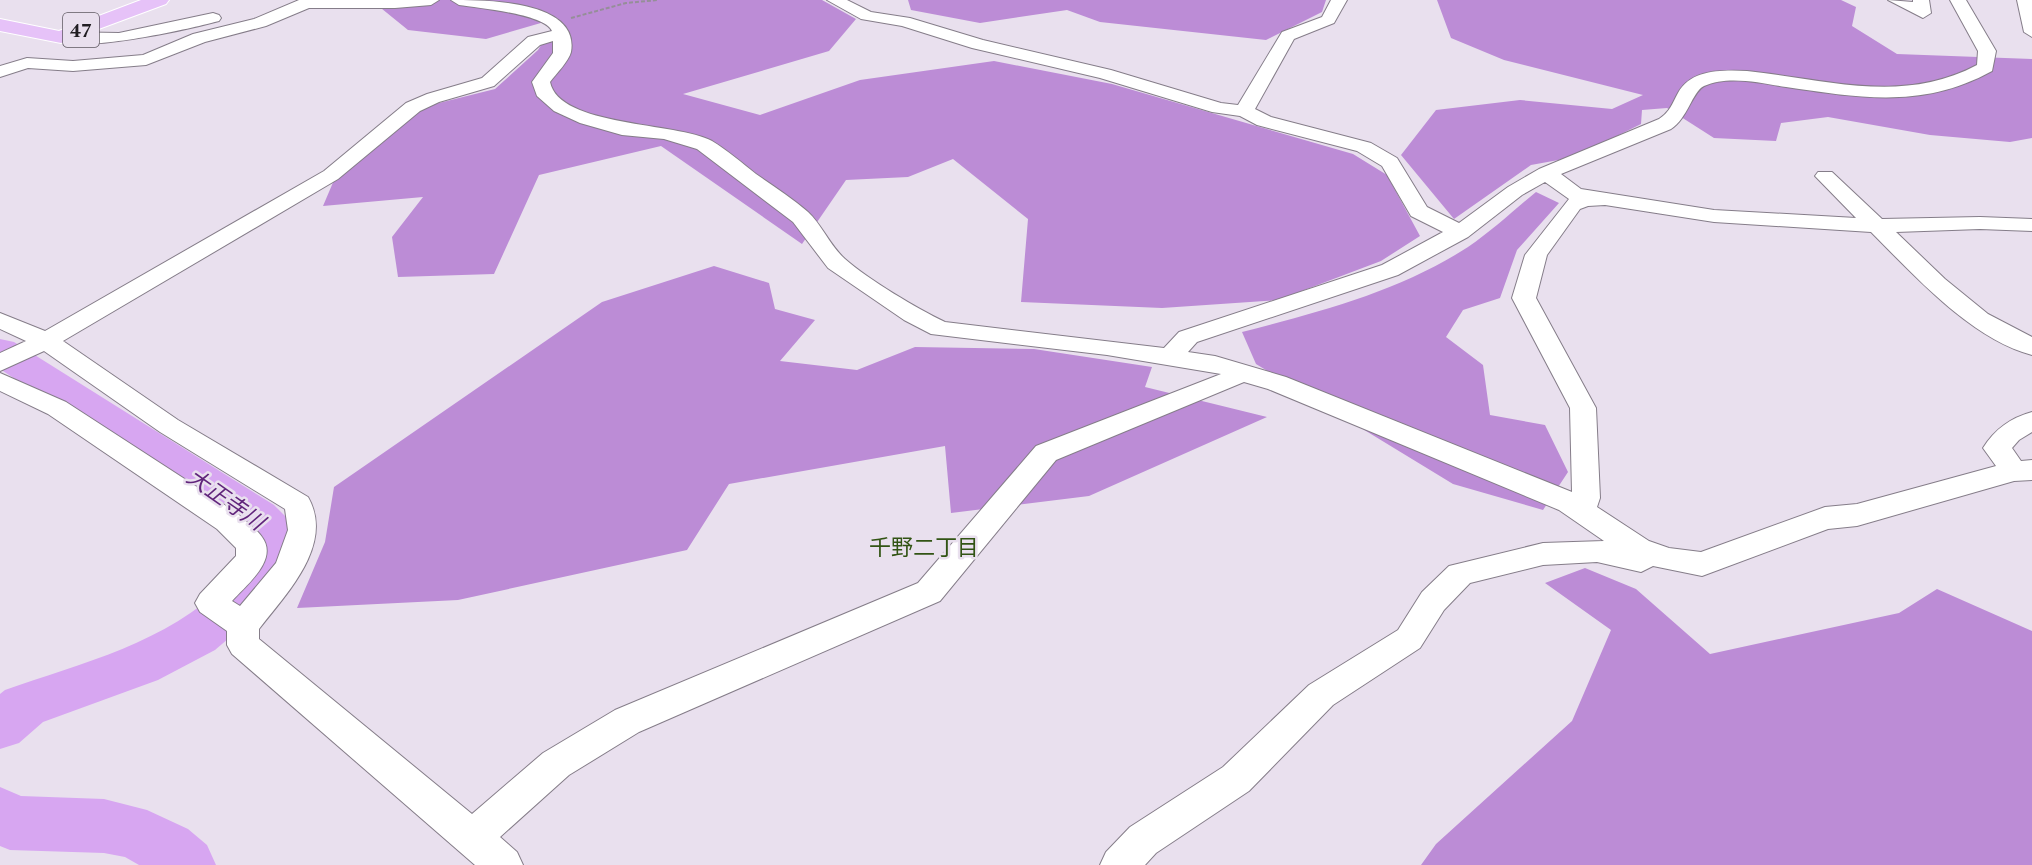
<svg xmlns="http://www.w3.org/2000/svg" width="2032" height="865" viewBox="0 0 2032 865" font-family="Spectral,'Noto Sans JP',serif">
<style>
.forest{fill:#bc8cd6}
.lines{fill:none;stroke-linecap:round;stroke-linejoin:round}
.river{fill:#d7a6f1;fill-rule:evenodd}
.street-casing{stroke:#857d89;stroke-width:2}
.primary-casing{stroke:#fff;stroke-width:2}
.path{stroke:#958e98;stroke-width:2;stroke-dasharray:4 2;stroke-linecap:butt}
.street{fill:#fff;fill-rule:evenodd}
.primary{fill:#e6c2f8;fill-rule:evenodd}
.labels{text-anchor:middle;stroke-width:5;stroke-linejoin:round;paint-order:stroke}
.shield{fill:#e9e0ee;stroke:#5d5860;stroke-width:1.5}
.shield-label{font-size:20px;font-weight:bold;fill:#211e23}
.water-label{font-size:22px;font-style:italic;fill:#60247b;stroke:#e9e0ee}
.neighbourhood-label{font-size:22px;fill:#325414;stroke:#e9e0ee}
</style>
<rect width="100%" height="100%" fill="#e9e0ee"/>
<path class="forest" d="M371,0h451l34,19 -27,32 -146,43 77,21 100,-35 134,-19 118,23 241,70 34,21 33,61 -39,25 -103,39 -116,8 -141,-6 7,-83 -75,-60 -45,18 -62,3 -44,64 -141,-98 -122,29 -45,99 -96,3 -6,-40 31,-40 -100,9 23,-54 73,-44 76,-19 43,-39 20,-32 -72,21 -78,-9z
M908,0h418l-4,12 -56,28 -166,-18 -33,-12 -87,13 -69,-13z
M1437,0h404l15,7 -4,19 45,28 135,5v79l-22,4 -80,-7 -102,-18 -47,6 -5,18 -62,-3 -47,-30 -25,2 -1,14 -66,33 -44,8 -77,54 -53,-64 35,-45 84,-10 92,9 31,-14 -139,-35 -53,-22z
M1536,192l23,11 -42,47 -17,48 -37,12 -17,27 37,28 7,50 55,10 23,47 -25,38 -90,-26 -197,-120 -14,-32c78,-20 158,-41 226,-85 24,-16 46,-37 68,-55z
M714,266l55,17 6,26 40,11 -35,41 77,9 58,-23 119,2 118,18 -7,20 122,30 -178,79 -138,17 -6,-67 -216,38 -42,66 -229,50 -161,8 28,-66 9,-55 268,-185z
M1585,568l51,21 74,65 189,-41 38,-24 95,42v234h-611l15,-21 136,-123 39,-91 -66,-47z"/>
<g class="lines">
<path class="river" d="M0,339l14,3 260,163 21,21 7,12 -40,72 -47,40 -57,30 -115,42 -24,21 -19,6v-55l5,-4c77,-27 162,-47 222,-107 11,-11 18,-29 26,-42l-11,-12 -242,-160z
M0,787l21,9 83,3 43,11 41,19 19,16 9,20h-77l-14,-8 -21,-4 -94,-3 -10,-4z"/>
<g class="street-casing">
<path id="street" d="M299,0h140l-8,5 -36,3h-86l-43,18 -61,16 -59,23 -73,6 -45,-3 -28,9v-11l27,-8 46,3 70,-6 50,-21 61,-15z
M451,0c34,0 129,0 120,52 -2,9 -15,22 -21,30 9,45 127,40 162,59 15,9 30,22 44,33 17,12 36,24 52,38 14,13 22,34 37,47 24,21 71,49 100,63l219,26 15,-16 203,-67 61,-33 -32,-16 -29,-50 -25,-15 -100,-26 -17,-9 -28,-4 -112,-34 -128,-30 -70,-22 -41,-7 -34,-19h20l24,12 39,6 73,22 128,30 110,33 17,2 44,-73 40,-15 9,-17h16l-13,23 -40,16 -39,70 16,8 100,26 26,15 30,49 32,16 49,-36 31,-18 120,-50c11,-7 13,-15 19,-26 13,-24 45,-23 69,-22 79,8 155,34 230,-6l1,-14 -28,-51h16l30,51 -4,20c-69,38 -131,27 -206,16 -25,-4 -58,-12 -82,-1 -12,6 -16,32 -33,43l-110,45 20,15 133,21 142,8 -41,-42 3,-4h14l50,47 98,-2 52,2v12l-52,-2 -84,3 49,47 43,35 44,23v18c-61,-16 -118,-80 -161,-123l-157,-10 -109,-17 -17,1 -8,3 -33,46 -11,43 60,110 4,90 -3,9 52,34 20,7 32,4 124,-45 32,-3 139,-38 -13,-18c12,-19 27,-30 49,-36v20l-13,8 -7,8 9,13 11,-1v20l-18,1 -157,45 -29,3 -126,47 -49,-10 -12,6 -44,-10 -54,3 -73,18 -26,27 -24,38 -87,57 -84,86 -93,62 -11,12h-45l6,-13 24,-25 93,-60 86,-82 89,-55 24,-38 27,-26 94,-23 61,-2 -45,-31 -291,-121 -24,-7 -188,78 -116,141 -301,131 -70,43 -69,62 17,15 6,13h-48l-243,-211 -5,-9v-14l-27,-19 -5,-9 5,-9 36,-38v-8l-19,-19 -169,-115 -48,-23v-18l66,29 171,111c8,8 19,15 25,24 17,23 -16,48 -30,64l8,5 36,-43 12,-33 -3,-21 -125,-77 -116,-81 -44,20v-18l26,-12 -26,-12v-16l45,18 279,-160 82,-68 21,-9 55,-16 46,-41 24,-6c-7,-17 -74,-23 -93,-26zM553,41v12l-21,29 5,14 17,15 26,12 42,12 42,4 33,10 96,73 35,46 76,52 27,14 176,21 114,19 -185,72 -118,137 -303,127 -72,43 -71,61 -213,-175v-10c28,-36 76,-85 49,-132l-130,-77 -115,-79 275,-162 82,-68 19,-9 55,-16 46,-41zM1545,182l24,17 -44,56 -13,43 58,110 2,84 -286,-115 -71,-21 -27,-4 9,-10 201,-67 70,-38 54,-42z
M1888,0l25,2v-2h16l2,13 -8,5z
M2017,0h15v37l-8,-5z
M213,13l6,2 2,3 -2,3c-26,7 -150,36 -166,16l8,-5 58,1z"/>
</g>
<g class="primary-casing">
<path id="primary" d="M141,0h28l-3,4 -105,39 -61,-12v-12l59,12z"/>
</g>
<path class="path" d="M571,18l55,-15 32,-3"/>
<use href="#street" class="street"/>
<use href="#primary" class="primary"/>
</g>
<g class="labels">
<rect class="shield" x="63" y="13" width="36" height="34" rx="4.5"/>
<g class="shield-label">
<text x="81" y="37">47</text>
</g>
<g class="water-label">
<text transform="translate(226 499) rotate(35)" y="8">大正寺川</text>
</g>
<g class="neighbourhood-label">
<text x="924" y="555">千野二丁目</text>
</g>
</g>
</svg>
